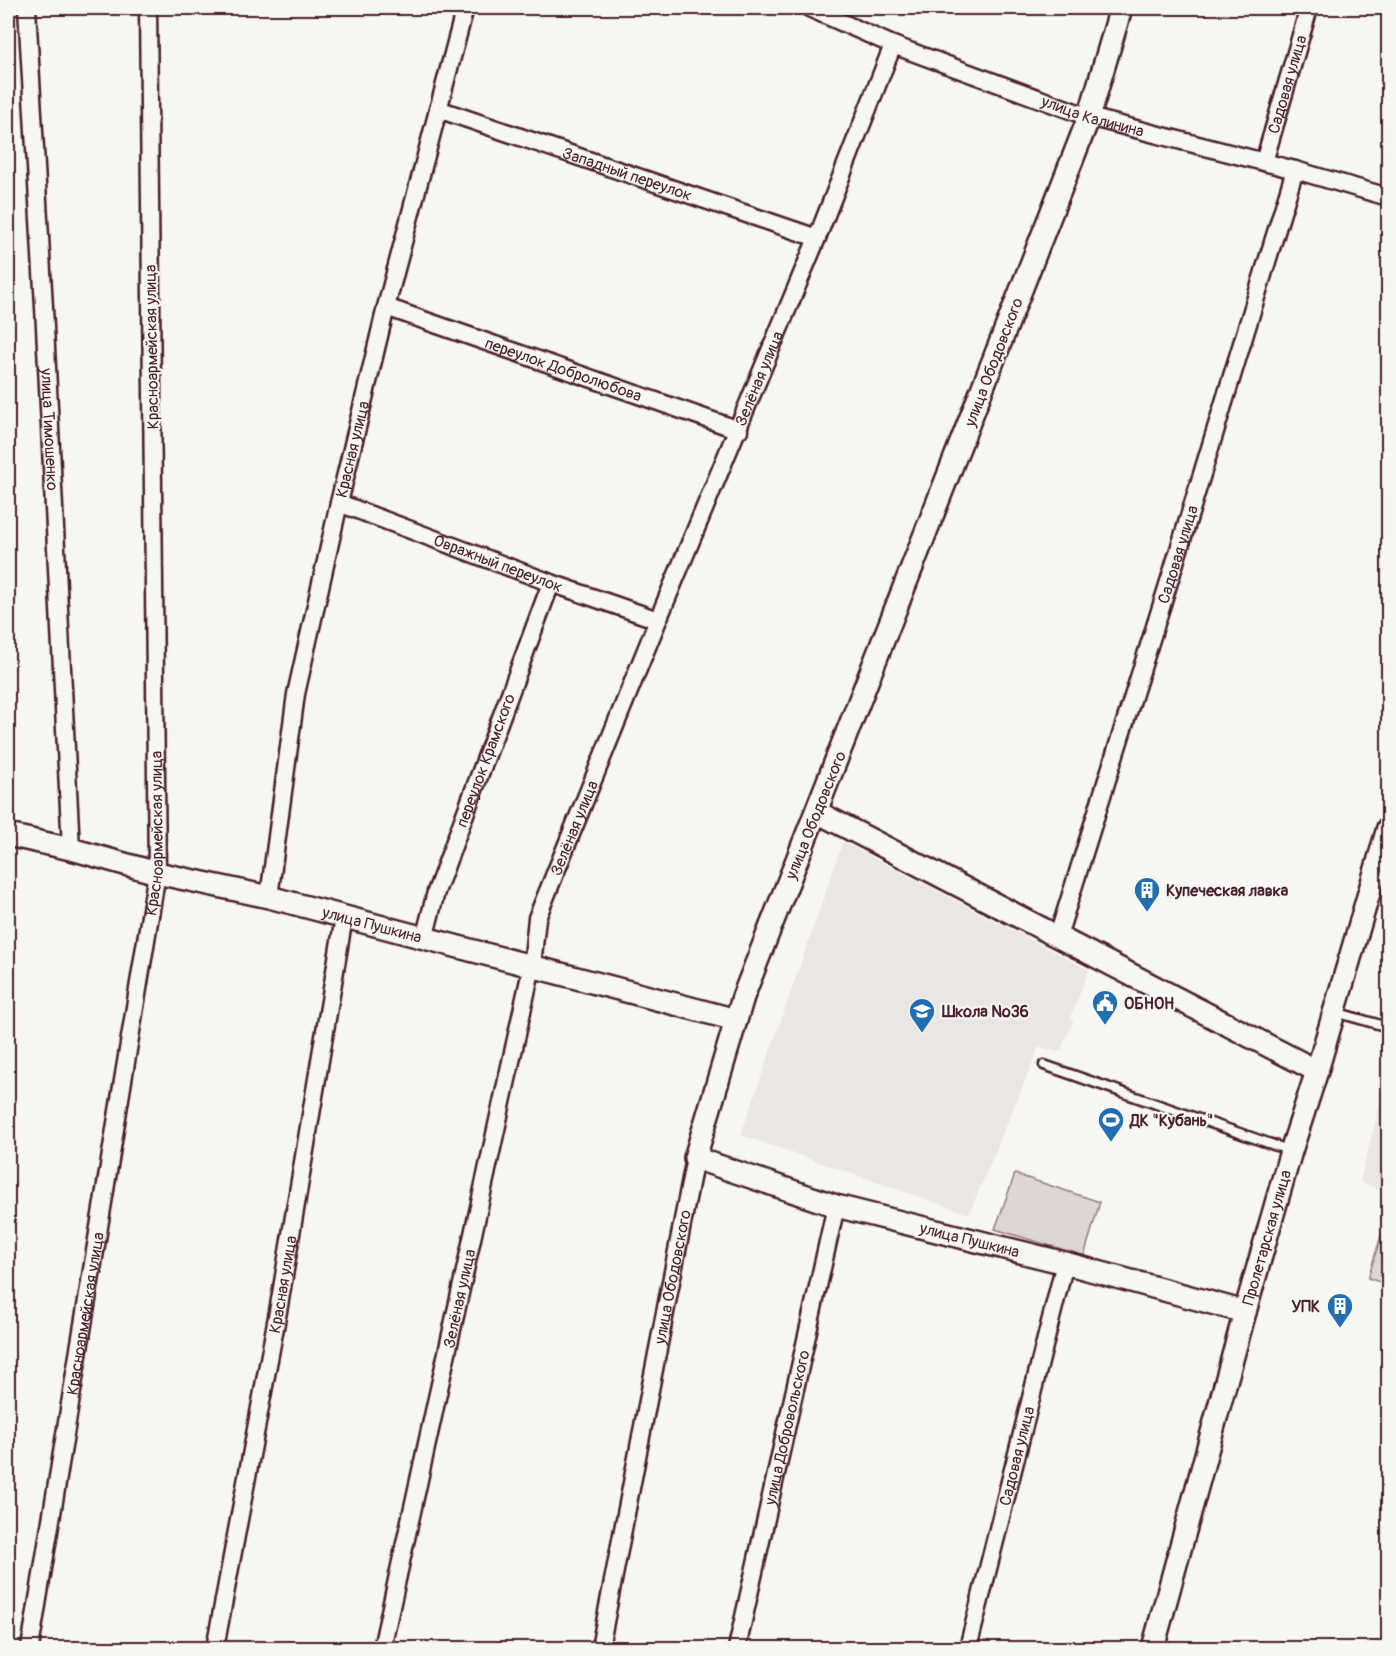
<svg xmlns="http://www.w3.org/2000/svg" width="1396" height="1656" viewBox="0 0 1396 1656" font-family="Pangolin,sans-serif">
<style>
.built{fill:#e9e6e3}
.green{fill:#ddd6d5;stroke:#947a80;stroke-width:1.5}
.lines{fill:none;stroke-linecap:round;stroke-linejoin:round}
.service-casing{stroke:#4a1f2b;stroke-width:13}
.minor-casing{stroke:#4a1f2b;stroke-width:21}
.tertiary-casing{stroke:#4a1f2b;stroke-width:26}
.service{stroke:#f6f6f2;stroke-width:8}
.minor{stroke:#f6f6f2;stroke-width:16}
.tertiary{stroke:#f6f6f2;stroke-width:21}
.labels{text-anchor:middle;stroke-width:4.5;stroke-linejoin:round;paint-order:stroke}
.street-label{font-size:16px;fill:#4a1f2b;stroke:#f6f6f2}
.poi-label{font-size:16px;font-weight:bold;fill:#4a1f2b;stroke:#f6f6f2;text-anchor:start}
</style>
<rect width="100%" height="100%" fill="#f6f6f2"/>
<filter id="ink" filterUnits="userSpaceOnUse"><feTurbulence type="fractalNoise" baseFrequency=".0167" numOctaves="2"/><feDisplacementMap in="SourceGraphic" scale="12" xChannelSelector="R" yChannelSelector="G"/><feConvolveMatrix kernelMatrix="1 2 1 2 8 2 1 2 1" color-interpolation-filters="sRGB"/></filter>
<g filter="url(#ink)">
<path class="built" d="M843,842l246,128 -19,48 3,3 -13,31 -21,-5 -70,167 -228,-79z
M1388,1072v121l-28,-11z"/>
<path class="green" d="M1015,1174l85,28 -16,54 -89,-27z
M1388,1213v72l-20,-7z"/>
<g class="lines">
<g class="service-casing">
<path id="service" d="M1335,1012l53,15
M1044,1065l247,86"/>
</g>
<g class="minor-casing">
<g id="minor">
<path id="s1" d="M27,8l17,299 27,542"/>
<path id="s2" d="M809,8l84,37 196,72 206,53 93,27"/>
<path id="s3" d="M438,109l379,129"/>
<path id="s4" d="M1264,162l45,-154"/>
<path id="s5" d="M386,307l353,123"/>
<path id="s6" d="M339,503l212,80 107,37"/>
<path id="s7" d="M269,897l27,-203 43,-191 47,-196 79,-299"/>
<path id="s8" d="M1058,936l115,-367 122,-399"/>
<path id="s9" d="M424,939l12,-47 115,-309"/>
<path id="s10" d="M30,1648l127,-775 -9,-865"/>
<path id="s11" d="M215,1648l64,-342 65,-389"/>
<path id="s12" d="M382,1648l150,-682 5,-48 121,-298 159,-382 76,-193"/>
<path id="s13" d="M600,1648l95,-490"/>
<path id="s14" d="M737,1648l99,-442"/>
<path id="s15" d="M968,1648l97,-385"/>
</g>
</g>
<g class="tertiary-casing">
<g id="tertiary">
<path id="s16" d="M1121,8l-32,109 -346,880 -48,161 141,48 229,57 180,49"/>
<path d="M817,812l500,259"/>
<path id="s17" d="M8,835l63,14 86,24 112,24 467,123"/>
<path id="s18" d="M1153,1648l92,-336 46,-161 26,-80 71,-243"/>
</g>
</g>
<use href="#service" class="service"/>
<use href="#minor" class="minor"/>
<use href="#tertiary" class="tertiary"/>
</g>
</g>
<defs>
<g id="building-pin" transform="scale(1.35)"><path d="M0 17L-7.5 6A9.5 9.5 0 1 1 7.5 6Z" fill="#1f6fb2" stroke="#f6f6f2"/><path d="M-4-6H4V6H1V3H-1V6H-4ZM-2.5-4.3h1.7v1.8h-1.7ZM.8-4.3h1.7v1.8H.8ZM-2.5-1h1.7V.8h-1.7ZM.8-1h1.7V.8H.8Z" fill="#fff"/></g>
<g id="civic-pin" transform="scale(1.35)"><path d="M0 17L-7.5 6A9.5 9.5 0 1 1 7.5 6Z" fill="#1f6fb2" stroke="#f6f6f2"/><path d="M-.6-6.5H3V-4.5H.6V-3L4-1V1h2V6H-6V1h2V-1L-.6-3ZM-1.2 2.5V6h2.4V2.5Z" fill="#fff"/></g>
<g id="school-pin" transform="scale(1.35)"><path d="M0 17L-7.5 6A9.5 9.5 0 1 1 7.5 6Z" fill="#1f6fb2" stroke="#f6f6f2"/><path d="M0-5L7-2L0 1L-7-2ZM-4 1L0 2.5L4 1V4Q0 6-4 4Z" fill="#fff"/></g>
<g id="stadium-pin" transform="scale(1.35)"><path d="M0 17L-7.5 6A9.5 9.5 0 1 1 7.5 6Z" fill="#1f6fb2" stroke="#f6f6f2"/><path d="M0-5a6.5 5 0 1 0 0 10a6.5 5 0 1 0 0-10ZM-3.5-1.8h7v3.6h-7Z" fill="#fff"/></g>
</defs>
<g fill-rule="evenodd">
<use href="#building-pin" x="1147" y="890"/>
<use href="#civic-pin" x="1105" y="1003"/>
<use href="#school-pin" x="922" y="1011"/>
<use href="#stadium-pin" x="1111" y="1120"/>
<use href="#building-pin" x="1340" y="1306"/>
</g>
<g class="labels">
<g class="street-label">
<text dy="6" stroke="none"><textPath href="#s4" startOffset="81">Садовая улица</textPath></text>
<text dy="6" stroke="none"><textPath href="#s2" startOffset="304">улица Калинина</textPath></text>
<text dy="6" stroke="none"><textPath href="#s3" startOffset="200">Западный переулок</textPath></text>
<text transform="translate(151 347) rotate(-91)" y="6">Красноармейская улица</text>
<text transform="translate(993 362) rotate(-69)" y="6">улица Ободовского</text>
<text dy="6" stroke="none"><textPath href="#s5" startOffset="188">переулок Добролюбова</textPath></text>
<text dy="6" stroke="none"><textPath href="#s12" startOffset="1330">Зелёная улица</textPath></text>
<text dy="6" stroke="none"><textPath href="#s1" startOffset="422">улица Тимошенко</textPath></text>
<text dy="6" stroke="none"><textPath href="#s7" startOffset="456">Красная улица</textPath></text>
<text dy="6" stroke="none"><textPath href="#s8" startOffset="400">Садовая улица</textPath></text>
<text dy="6" stroke="none"><textPath href="#s6" startOffset="170">Овражный переулок</textPath></text>
<text dy="6" stroke="none"><textPath href="#s9" startOffset="189">переулок Крамского</textPath></text>
<text transform="translate(815 815) rotate(-68)" y="6">улица Ободовского</text>
<text dy="6" stroke="none"><textPath href="#s12" startOffset="844">Зелёная улица</textPath></text>
<text dy="6" stroke="none"><textPath href="#s10" startOffset="825">Красноармейская улица</textPath></text>
<text dy="6" stroke="none"><textPath href="#s17" startOffset="375">улица Пушкина</textPath></text>
<text dy="6" stroke="none"><textPath href="#s18" startOffset="426">Пролетарская улица</textPath></text>
<text dy="6" stroke="none"><textPath href="#s16" startOffset="1514">улица Пушкина</textPath></text>
<text dy="6" stroke="none"><textPath href="#s13" startOffset="378">улица Ободовского</textPath></text>
<text dy="6" stroke="none"><textPath href="#s11" startOffset="370">Красная улица</textPath></text>
<text dy="6" stroke="none"><textPath href="#s12" startOffset="358">Зелёная улица</textPath></text>
<text dy="6" stroke="none"><textPath href="#s10" startOffset="339">Красноармейская улица</textPath></text>
<text dy="6" stroke="none"><textPath href="#s14" startOffset="226">улица Добровольского</textPath></text>
<text dy="6" stroke="none"><textPath href="#s15" startOffset="198">Садовая улица</textPath></text>
</g>
<g class="poi-label">
<text x="1166" y="896">Купеческая лавка</text>
<text x="1124" y="1009">ОБНОН</text>
<text x="942" y="1017">Школа №36</text>
<text x="1130" y="1126">ДК "Кубань"</text>
<text x="1320" y="1312" text-anchor="end">УПК</text>
</g>
</g>
<rect width="1396" height="1656" fill="none" stroke="#f6f6f2" stroke-width="30"/>
<rect x="15" y="15" width="1366" height="1626" fill="none" stroke="#4a1f2b" stroke-width="2" filter="url(#ink)"/>
</svg>
